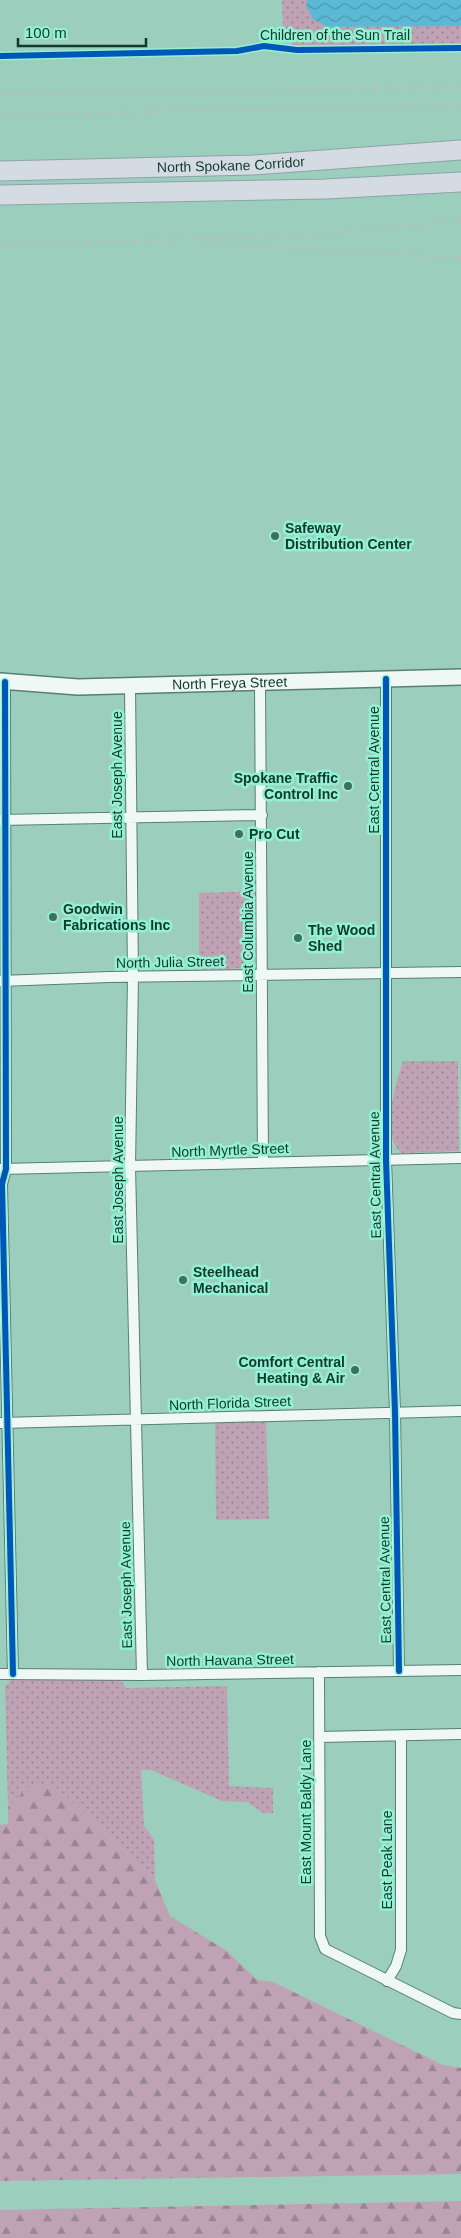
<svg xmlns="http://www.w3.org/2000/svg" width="461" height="2238" viewBox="0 0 461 2238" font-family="Arial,sans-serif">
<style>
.grass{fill:url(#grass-dots)}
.forest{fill:url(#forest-firs)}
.water{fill:url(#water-waves)}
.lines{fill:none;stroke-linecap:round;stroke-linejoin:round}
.street-casing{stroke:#587f74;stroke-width:12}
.secondary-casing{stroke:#587f74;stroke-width:18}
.highway-casing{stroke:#8ca3a7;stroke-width:21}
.street{stroke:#f0f8f5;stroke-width:10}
.secondary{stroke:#f0f8f5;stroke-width:15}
.highway{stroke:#d5dbe3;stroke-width:19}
.rail{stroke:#b0c0bb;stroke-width:2.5;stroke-dasharray:6 6;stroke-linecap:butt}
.cycleway-casing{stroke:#93f1d2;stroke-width:9}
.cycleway{stroke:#0057b8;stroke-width:6}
.poi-dot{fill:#426e60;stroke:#93f1d2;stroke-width:2}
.labels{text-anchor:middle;stroke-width:5;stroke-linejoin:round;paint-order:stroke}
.street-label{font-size:14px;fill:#113a2e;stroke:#93f1d2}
.poi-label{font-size:14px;font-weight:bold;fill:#113a2e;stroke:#93f1d2;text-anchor:start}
</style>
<defs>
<pattern id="grass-dots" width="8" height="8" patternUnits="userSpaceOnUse" patternTransform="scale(1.25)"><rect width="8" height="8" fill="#bfa3b4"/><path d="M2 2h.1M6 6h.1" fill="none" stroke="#9a8693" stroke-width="1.8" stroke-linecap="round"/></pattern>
<pattern id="forest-firs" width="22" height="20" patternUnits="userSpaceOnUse" patternTransform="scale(1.25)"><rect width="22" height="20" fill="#bfa3b4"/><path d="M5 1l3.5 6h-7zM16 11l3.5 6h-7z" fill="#9a8693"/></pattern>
<pattern id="water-waves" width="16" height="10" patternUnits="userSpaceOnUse" patternTransform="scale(1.25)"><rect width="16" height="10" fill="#5cb9d6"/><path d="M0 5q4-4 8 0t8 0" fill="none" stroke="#4b97ae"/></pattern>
</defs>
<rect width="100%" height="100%" fill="#9ccebe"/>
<path class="grass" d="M282,0h179v43l-167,3 -11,-13z
M258,891c-1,18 2,73 -19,77 -12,2 -27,1 -40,1v-76z
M403,1061h55l1,90 -57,2c-23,-16 -6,-70 1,-92z
M266,1420l3,99 -53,1 -1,-98z
M118,1676l8,12 101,-2 2,100 44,2v25h-10l-16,-11 -25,-1 -71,-31h-10l3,56 10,13 1,41 -97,-91 -30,-2 -20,20 -3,-121 7,-7z"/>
<path class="forest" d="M43,1785l15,4 97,91 15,36 57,35 30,29 16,2 170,83 18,3v106l-461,7v-356l8,-1v-17l20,-20z
M461,2201v37h-461v-28z"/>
<path class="water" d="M307,0h154v26l-134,1 -14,-8 -7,-14z"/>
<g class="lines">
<g class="street-casing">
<path id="street" d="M386,679v481l9,252 4,259
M260,681l3,482
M5,682l1,487 -4,15 11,490
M130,686l3,291 -3,190 12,508
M0,820l262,-5
M0,981l109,-4 352,-5
M1,1169l460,-11
M1,1423l460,-12
M319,1672l1,264 5,13 128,64 8,1
M0,1674l142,1 319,-5
M319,1737l142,-3
M387,1981l9,-15 5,-16v-214"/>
</g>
<g class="secondary-casing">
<g id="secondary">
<path id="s1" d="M0,681l78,6 383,-10"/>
</g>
</g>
<g class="highway-casing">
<g id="highway">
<path id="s2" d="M0,171l253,-6 208,-15"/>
<path d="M0,195l325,-6 136,-7"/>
</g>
</g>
<use href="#street" class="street"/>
<use href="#secondary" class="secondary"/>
<use href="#highway" class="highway"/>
<path class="rail" d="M0,95l461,-8
M0,115l461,-10
M204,244l257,14
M0,245l315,-10 146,-14"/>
<g class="cycleway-casing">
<path id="cycleway" d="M0,56l237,-5 27,-5 33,4 164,-2
M386,679v481l9,252 4,259
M5,682l1,487 -4,15 11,490"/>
</g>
<use href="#cycleway" class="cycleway"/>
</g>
<g class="poi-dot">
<circle cx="275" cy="536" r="5"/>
<circle cx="348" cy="786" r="5"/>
<circle cx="239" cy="834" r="5"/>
<circle cx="53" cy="917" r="5"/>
<circle cx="298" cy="938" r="5"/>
<circle cx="183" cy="1280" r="5"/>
<circle cx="355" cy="1370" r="5"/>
</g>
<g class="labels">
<g class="street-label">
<text x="335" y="40">Children of the Sun Trail</text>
<text dy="5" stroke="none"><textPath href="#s2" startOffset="231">North Spokane Corridor</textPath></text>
<text dy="5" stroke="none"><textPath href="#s1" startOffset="230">North Freya Street</textPath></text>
<text transform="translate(374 770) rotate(-90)" y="5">East Central Avenue</text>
<text transform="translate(117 775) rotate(-90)" y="5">East Joseph Avenue</text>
<text transform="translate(248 922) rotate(-90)" y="5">East Columbia Avenue</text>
<text transform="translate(170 962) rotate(-1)" y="5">North Julia Street</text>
<text transform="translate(230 1150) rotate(-2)" y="5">North Myrtle Street</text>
<text transform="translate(375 1175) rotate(-91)" y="5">East Central Avenue</text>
<text transform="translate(118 1180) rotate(-90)" y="5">East Joseph Avenue</text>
<text transform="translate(230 1403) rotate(-2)" y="5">North Florida Street</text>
<text transform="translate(385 1580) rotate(-91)" y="5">East Central Avenue</text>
<text transform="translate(126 1585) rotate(-91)" y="5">East Joseph Avenue</text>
<text transform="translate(230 1660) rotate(-1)" y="5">North Havana Street</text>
<text transform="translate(306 1812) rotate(-90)" y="5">East Mount Baldy Lane</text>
<text transform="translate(387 1860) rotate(-90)" y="5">East Peak Lane</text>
</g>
<g class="poi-label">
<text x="285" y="533">Safeway<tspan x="285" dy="16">Distribution Center</tspan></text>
<text x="338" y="783" text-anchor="end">Spokane Traffic<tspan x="338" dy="16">Control Inc</tspan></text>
<text x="249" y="839">Pro Cut</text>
<text x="63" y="914">Goodwin<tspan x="63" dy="16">Fabrications Inc</tspan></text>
<text x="308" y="935">The Wood<tspan x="308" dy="16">Shed</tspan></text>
<text x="193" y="1277">Steelhead<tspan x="193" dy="16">Mechanical</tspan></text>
<text x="345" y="1367" text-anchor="end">Comfort Central<tspan x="345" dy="16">Heating &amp; Air</tspan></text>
</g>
</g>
<path d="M18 38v8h128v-8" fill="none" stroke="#113a2e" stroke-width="2.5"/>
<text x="25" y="38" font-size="15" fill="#113a2e" stroke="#93f1d2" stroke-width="4" paint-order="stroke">100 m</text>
</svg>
